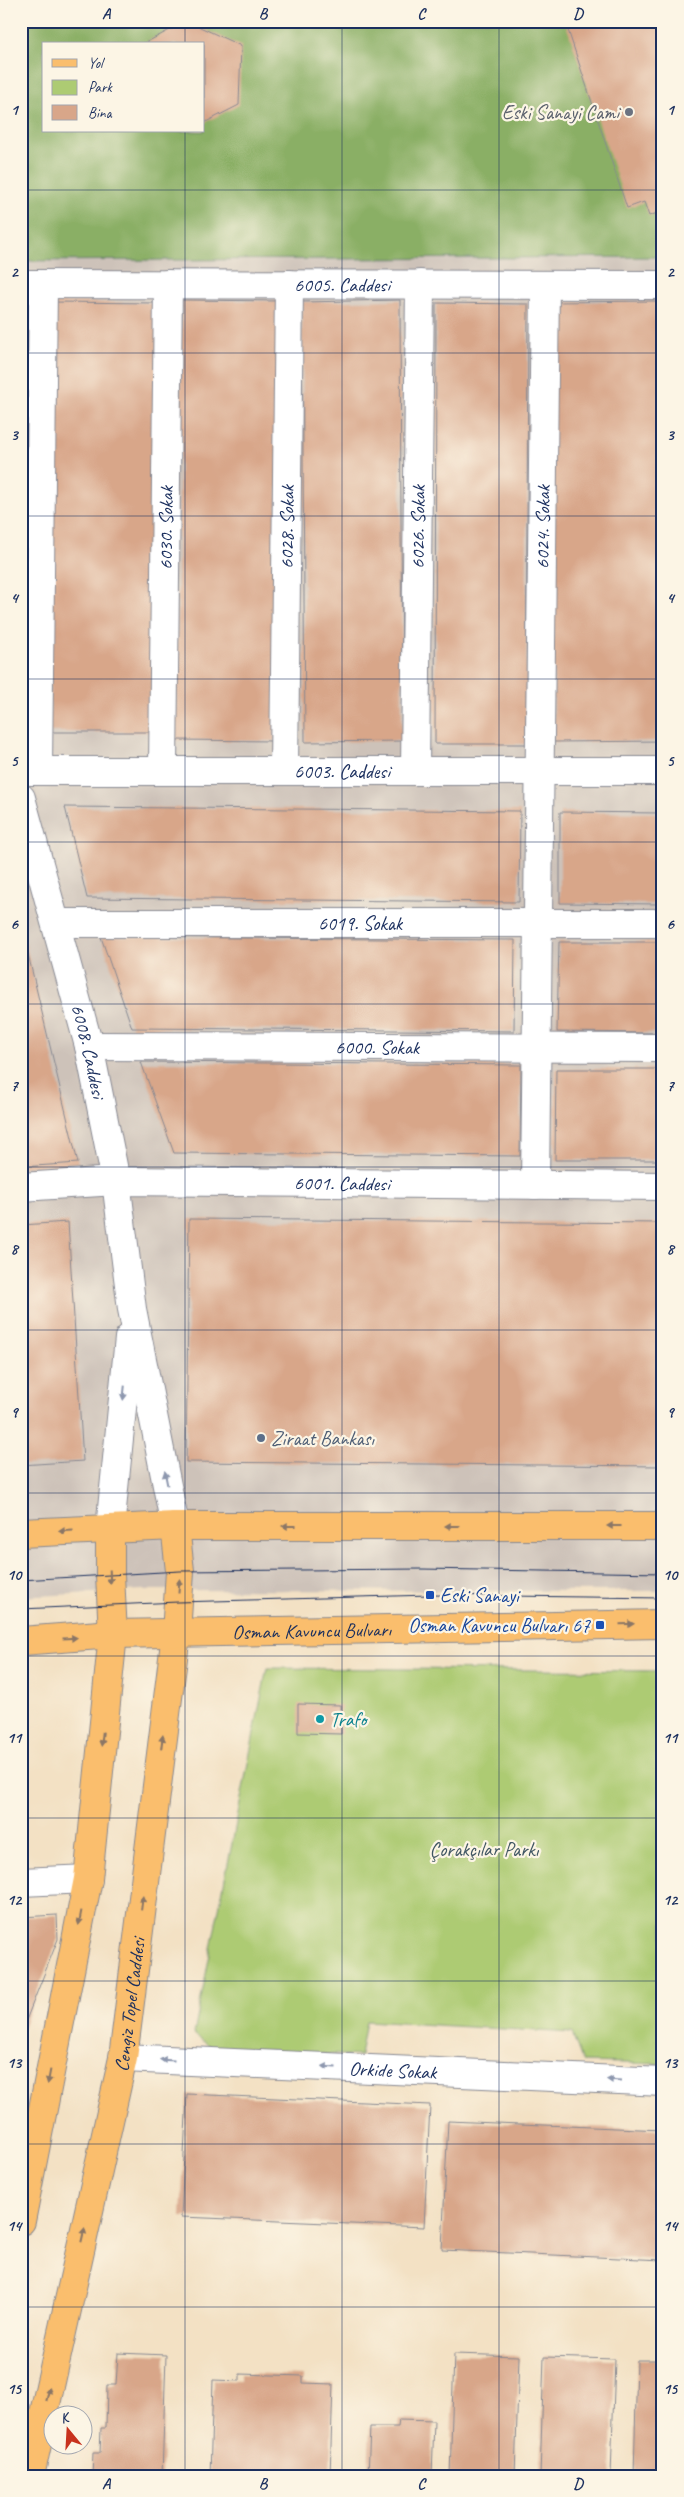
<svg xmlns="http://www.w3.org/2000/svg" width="684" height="2497" viewBox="0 0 684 2497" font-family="Caveat,sans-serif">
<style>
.industrial{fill:#cdc2b9;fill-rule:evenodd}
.green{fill:#adcb73;stroke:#647d68}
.forest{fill:#8aaf65;stroke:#526f62;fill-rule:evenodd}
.building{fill:#d8a689}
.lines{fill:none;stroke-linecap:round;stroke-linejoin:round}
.street-casing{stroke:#878891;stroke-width:30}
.primary-casing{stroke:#878891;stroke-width:30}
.highway-casing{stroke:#878891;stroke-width:30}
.street{stroke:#fff;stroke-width:28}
.primary{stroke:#fabe6d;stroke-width:28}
.highway{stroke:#fabe6d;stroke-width:28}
.tram{stroke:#1b2f5e;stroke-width:1}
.oneway{fill:#8d97ae}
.oneway2{fill:#8a7666}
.grid{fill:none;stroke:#1b2f5e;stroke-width:1;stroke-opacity:0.55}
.worship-dot{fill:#6b7280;stroke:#fcf5e5;stroke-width:2}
.service-dot{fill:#5c6f8a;stroke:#fcf5e5;stroke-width:2}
.transit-dot{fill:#1a4fb4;stroke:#fcf5e5;stroke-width:2}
.culture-dot{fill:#0f9aa8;stroke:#fcf5e5;stroke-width:2}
.labels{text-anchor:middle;stroke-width:4.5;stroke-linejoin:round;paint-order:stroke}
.worship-label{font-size:20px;fill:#5b616d;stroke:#fcf5e5;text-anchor:end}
.street-label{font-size:20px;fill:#1b2f5e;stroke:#fcf5e5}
.service-label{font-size:20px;fill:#4e5e75;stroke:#fcf5e5;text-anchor:start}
.transit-label{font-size:20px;fill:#164399;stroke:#fcf5e5;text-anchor:start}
.culture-label{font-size:20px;fill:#0d838f;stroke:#fcf5e5;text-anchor:start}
.park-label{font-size:20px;fill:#405663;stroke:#fcf5e5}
.neatline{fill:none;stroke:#1b2f5e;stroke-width:2}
.grid-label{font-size:16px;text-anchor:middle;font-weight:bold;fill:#1b2f5e}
</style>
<rect width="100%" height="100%" fill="#fcf5e5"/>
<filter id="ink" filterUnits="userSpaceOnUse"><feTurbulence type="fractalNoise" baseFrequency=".02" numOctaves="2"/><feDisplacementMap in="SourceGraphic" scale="10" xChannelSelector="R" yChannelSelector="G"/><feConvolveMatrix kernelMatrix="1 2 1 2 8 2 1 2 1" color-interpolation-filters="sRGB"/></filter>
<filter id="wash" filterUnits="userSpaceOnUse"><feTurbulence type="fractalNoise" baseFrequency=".0096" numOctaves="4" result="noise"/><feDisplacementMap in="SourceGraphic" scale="20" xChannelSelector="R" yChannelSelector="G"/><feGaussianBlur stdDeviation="1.12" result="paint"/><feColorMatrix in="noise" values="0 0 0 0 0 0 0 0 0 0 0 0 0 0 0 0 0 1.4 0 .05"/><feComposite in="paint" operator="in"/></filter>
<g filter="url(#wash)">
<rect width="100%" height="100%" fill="#f3e1c4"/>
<path class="industrial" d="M21,21h642v1570l-520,-1 -122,7zM44,44h160v87h-160z"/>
<path class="green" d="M267,1668l396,3v393l-80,-2 -11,-29 -206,-12 -6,35 -148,-8 -18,-14z"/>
<path class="forest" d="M21,21h642v236l-642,4zM44,44h160v87h-160z"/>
<g id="blocks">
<path class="building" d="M187,21l54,25 -2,59 -35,18v-79h-61z
M565,21h98v190l-14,5 -5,-14 -17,6z
M21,297h10l2,259h-12z
M182,300l98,1 -6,440 -98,-1z
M400,300l2,441 -97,1 -3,-440z
M660,301l3,440 -109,1 -3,-440z
M53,302l104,1 -3,429h-104z
M436,303l92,1 -2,440h-91z
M65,807l455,4 -1,91 -432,-4z
M560,812l103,1v91l-103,-1z
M21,929h1l56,234 -57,4z
M101,937l414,3 -1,91 -382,-3z
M559,942h104v91l-106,-1z
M141,1062l380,3 -1,91 -346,-3z
M556,1069h107v91h-108z
M189,1219l474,4v243l-477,-4z
M68,1222l15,239 -62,4v-240z
M298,1704l43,1v29l-43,-1z
M21,1748l4,68h-4z
M57,1915l1,24 -37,94v-116z
M187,2094l243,11 -6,122 -243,-10z
M448,2121l215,9v130l-221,-10z
M118,2353l48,2 -4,121h-70l1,-23h7l1,-25h5l1,-43h9z
M454,2354l65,2 -4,120h-65z
M544,2357l71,2 -4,117h-71z
M637,2360h26v116h-29z
M240,2374l63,2v7l30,1 -3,92h-120l3,-96 27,1z
M399,2420l35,1 -2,55h-64l2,-49h28z"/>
</g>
</g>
<g filter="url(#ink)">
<use href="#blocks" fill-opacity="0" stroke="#878891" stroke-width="1"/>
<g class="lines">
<g class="street-casing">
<g id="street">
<path id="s1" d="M21,284l642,1"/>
<path id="s2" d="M163,770l5,-486"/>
<path id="s3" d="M21,771h642"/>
<path d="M38,771l5,-487"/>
<path id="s4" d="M284,771l5,-487"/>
<path id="s5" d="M415,771l5,-487"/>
<path id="s6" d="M21,798l68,248 27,135 16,128 43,217"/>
<path id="s7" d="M56,923h607"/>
<path id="s8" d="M89,1046l574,2"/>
<path id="s9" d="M535,1185l10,-900"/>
<path id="s10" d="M21,1187l95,-6 547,5"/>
<path d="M110,1529l19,-191"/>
<path d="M21,1882l67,-3"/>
<path id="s11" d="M123,2058l540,24"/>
</g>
</g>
<g class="primary-casing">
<g id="primary">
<path d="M21,2221l67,-342 25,-245 -3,-59v-46"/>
<path id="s12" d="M30,2476l93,-418 53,-424 4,-63 -5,-45"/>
</g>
</g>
<g class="highway-casing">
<g id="highway">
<path d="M21,1533l154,-7h488"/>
<path id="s13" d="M21,1641l92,-7 550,-10"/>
</g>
</g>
<use href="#street" class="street"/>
<use href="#primary" class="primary"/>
<use href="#highway" class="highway"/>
<path class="tram" d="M21,1580l159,-9 241,-2 242,4
M21,1609l157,-7 252,-7 233,3"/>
</g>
<defs><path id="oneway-solid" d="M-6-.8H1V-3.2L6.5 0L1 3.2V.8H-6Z" transform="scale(1.25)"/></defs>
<g class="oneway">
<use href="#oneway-solid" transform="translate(124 1393) rotate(96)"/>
<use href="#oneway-solid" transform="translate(166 1478) rotate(-101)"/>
<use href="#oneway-solid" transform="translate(167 2060) rotate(-177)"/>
<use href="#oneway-solid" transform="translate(329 2067) rotate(-177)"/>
<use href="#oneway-solid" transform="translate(614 2080) rotate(-177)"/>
</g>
<g class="oneway2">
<use href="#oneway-solid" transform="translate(289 1526) rotate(-180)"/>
<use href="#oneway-solid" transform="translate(452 1526) rotate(-180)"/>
<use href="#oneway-solid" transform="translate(614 1526) rotate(-180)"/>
<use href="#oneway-solid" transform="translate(66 1531) rotate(177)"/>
<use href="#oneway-solid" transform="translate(110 1577) rotate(88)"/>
<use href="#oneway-solid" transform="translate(179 1586) rotate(-86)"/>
<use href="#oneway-solid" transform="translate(627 1624) rotate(-1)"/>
<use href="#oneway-solid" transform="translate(70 1638) rotate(-4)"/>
<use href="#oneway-solid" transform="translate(102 1739) rotate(96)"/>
<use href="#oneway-solid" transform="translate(162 1742) rotate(-83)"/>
<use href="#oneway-solid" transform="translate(142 1903) rotate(-83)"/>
<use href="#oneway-solid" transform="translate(80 1918) rotate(101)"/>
<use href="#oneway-solid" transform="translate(49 2077) rotate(101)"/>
<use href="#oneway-solid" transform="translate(83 2235) rotate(-77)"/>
<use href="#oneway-solid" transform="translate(48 2394) rotate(-77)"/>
</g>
</g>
<path class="grid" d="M185,21v23M342,21v2455M499,21v2455M185,131v2345M21,190h642M21,353h642M21,516h642M21,679h642M21,842h642M21,1004h642M21,1167h642M21,1330h642M21,1493h642M21,1656h642M21,1818h642M21,1981h642M21,2144h642M21,2307h642"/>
<circle class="worship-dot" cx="629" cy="112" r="5"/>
<circle class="service-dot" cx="261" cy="1438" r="5"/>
<g class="transit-dot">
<rect x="425" y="1590" width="10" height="10" rx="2.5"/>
<rect x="595" y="1620" width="10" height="10" rx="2.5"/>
</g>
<circle class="culture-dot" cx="320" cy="1719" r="5"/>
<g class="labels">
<g class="worship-label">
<text x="619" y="119">Eski Sanayi Cami</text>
</g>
<g class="street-label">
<text dy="7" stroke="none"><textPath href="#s1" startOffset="321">6005. Caddesi</textPath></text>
<text dy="7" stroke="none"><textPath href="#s2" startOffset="242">6030. Sokak</textPath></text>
<text dy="7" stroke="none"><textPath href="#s4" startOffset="244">6028. Sokak</textPath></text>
<text dy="7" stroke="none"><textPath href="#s5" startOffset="244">6026. Sokak</textPath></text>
<text dy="7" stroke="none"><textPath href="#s9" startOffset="658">6024. Sokak</textPath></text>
<text dy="7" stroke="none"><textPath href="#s3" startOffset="321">6003. Caddesi</textPath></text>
<text dy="7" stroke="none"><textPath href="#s7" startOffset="304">6019. Sokak</textPath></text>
<text dy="7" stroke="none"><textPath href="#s8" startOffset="288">6000. Sokak</textPath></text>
<text dy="7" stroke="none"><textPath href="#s6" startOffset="262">6008. Caddesi</textPath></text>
<text dy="7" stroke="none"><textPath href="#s10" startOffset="321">6001. Caddesi</textPath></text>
<text dy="7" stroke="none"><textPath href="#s13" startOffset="291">Osman Kavuncu Bulvarı</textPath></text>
<text dy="7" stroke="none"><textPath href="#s12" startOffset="482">Cengiz Topel Caddesi</textPath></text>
<text dy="7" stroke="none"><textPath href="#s11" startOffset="270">Orkide Sokak</textPath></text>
</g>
<g class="service-label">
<text x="271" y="1445">Ziraat Bankası</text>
</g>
<g class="transit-label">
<text x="440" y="1602">Eski Sanayi</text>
<text x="590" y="1632" text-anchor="end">Osman Kavuncu Bulvarı 67</text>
</g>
<g class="culture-label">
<text x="330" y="1726">Trafo</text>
</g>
<g class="park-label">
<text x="484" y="1856">Çorakçılar Parkı</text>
</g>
</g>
<rect width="684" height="2497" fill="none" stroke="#fcf5e5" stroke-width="55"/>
<rect x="42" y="42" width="162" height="90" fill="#fcf5e5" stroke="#a2a6af"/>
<rect x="52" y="59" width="25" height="8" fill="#fabe6d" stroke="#a2a6af"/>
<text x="88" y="68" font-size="15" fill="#1b2f5e">Yol</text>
<rect x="52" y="80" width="25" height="15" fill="#adcb73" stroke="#a2a6af"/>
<text x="88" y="92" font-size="15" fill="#1b2f5e">Park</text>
<rect x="52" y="105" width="25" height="15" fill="#d8a689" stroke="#a2a6af"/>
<text x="88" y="118" font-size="15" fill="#1b2f5e">Bina</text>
<g transform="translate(68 2430) rotate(342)"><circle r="24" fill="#fcf5e5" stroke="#a2a6af"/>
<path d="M0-4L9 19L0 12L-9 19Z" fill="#c8321e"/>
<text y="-8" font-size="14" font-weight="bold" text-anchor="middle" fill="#1b2f5e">K</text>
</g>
<rect x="28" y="28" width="628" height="2442" class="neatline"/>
<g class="grid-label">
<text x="106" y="19">A</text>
<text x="263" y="19">B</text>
<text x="421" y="19">C</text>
<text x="578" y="19">D</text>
<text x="14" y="115">1</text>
<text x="670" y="115">1</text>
<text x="14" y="277">2</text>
<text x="670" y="277">2</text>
<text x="14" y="440">3</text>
<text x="670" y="440">3</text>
<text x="14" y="603">4</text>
<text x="670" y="603">4</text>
<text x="14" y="766">5</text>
<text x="670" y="766">5</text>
<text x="14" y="929">6</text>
<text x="670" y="929">6</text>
<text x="14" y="1091">7</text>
<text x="670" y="1091">7</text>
<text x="14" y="1254">8</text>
<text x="670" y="1254">8</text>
<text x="14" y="1417">9</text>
<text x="670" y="1417">9</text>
<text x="14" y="1580">10</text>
<text x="670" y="1580">10</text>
<text x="14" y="1743">11</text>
<text x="670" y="1743">11</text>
<text x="14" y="1905">12</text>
<text x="670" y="1905">12</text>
<text x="14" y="2068">13</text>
<text x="670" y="2068">13</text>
<text x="14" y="2231">14</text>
<text x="670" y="2231">14</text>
<text x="14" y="2394">15</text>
<text x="670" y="2394">15</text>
<text x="106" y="2489">A</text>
<text x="263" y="2489">B</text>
<text x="421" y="2489">C</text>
<text x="578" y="2489">D</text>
</g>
</svg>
